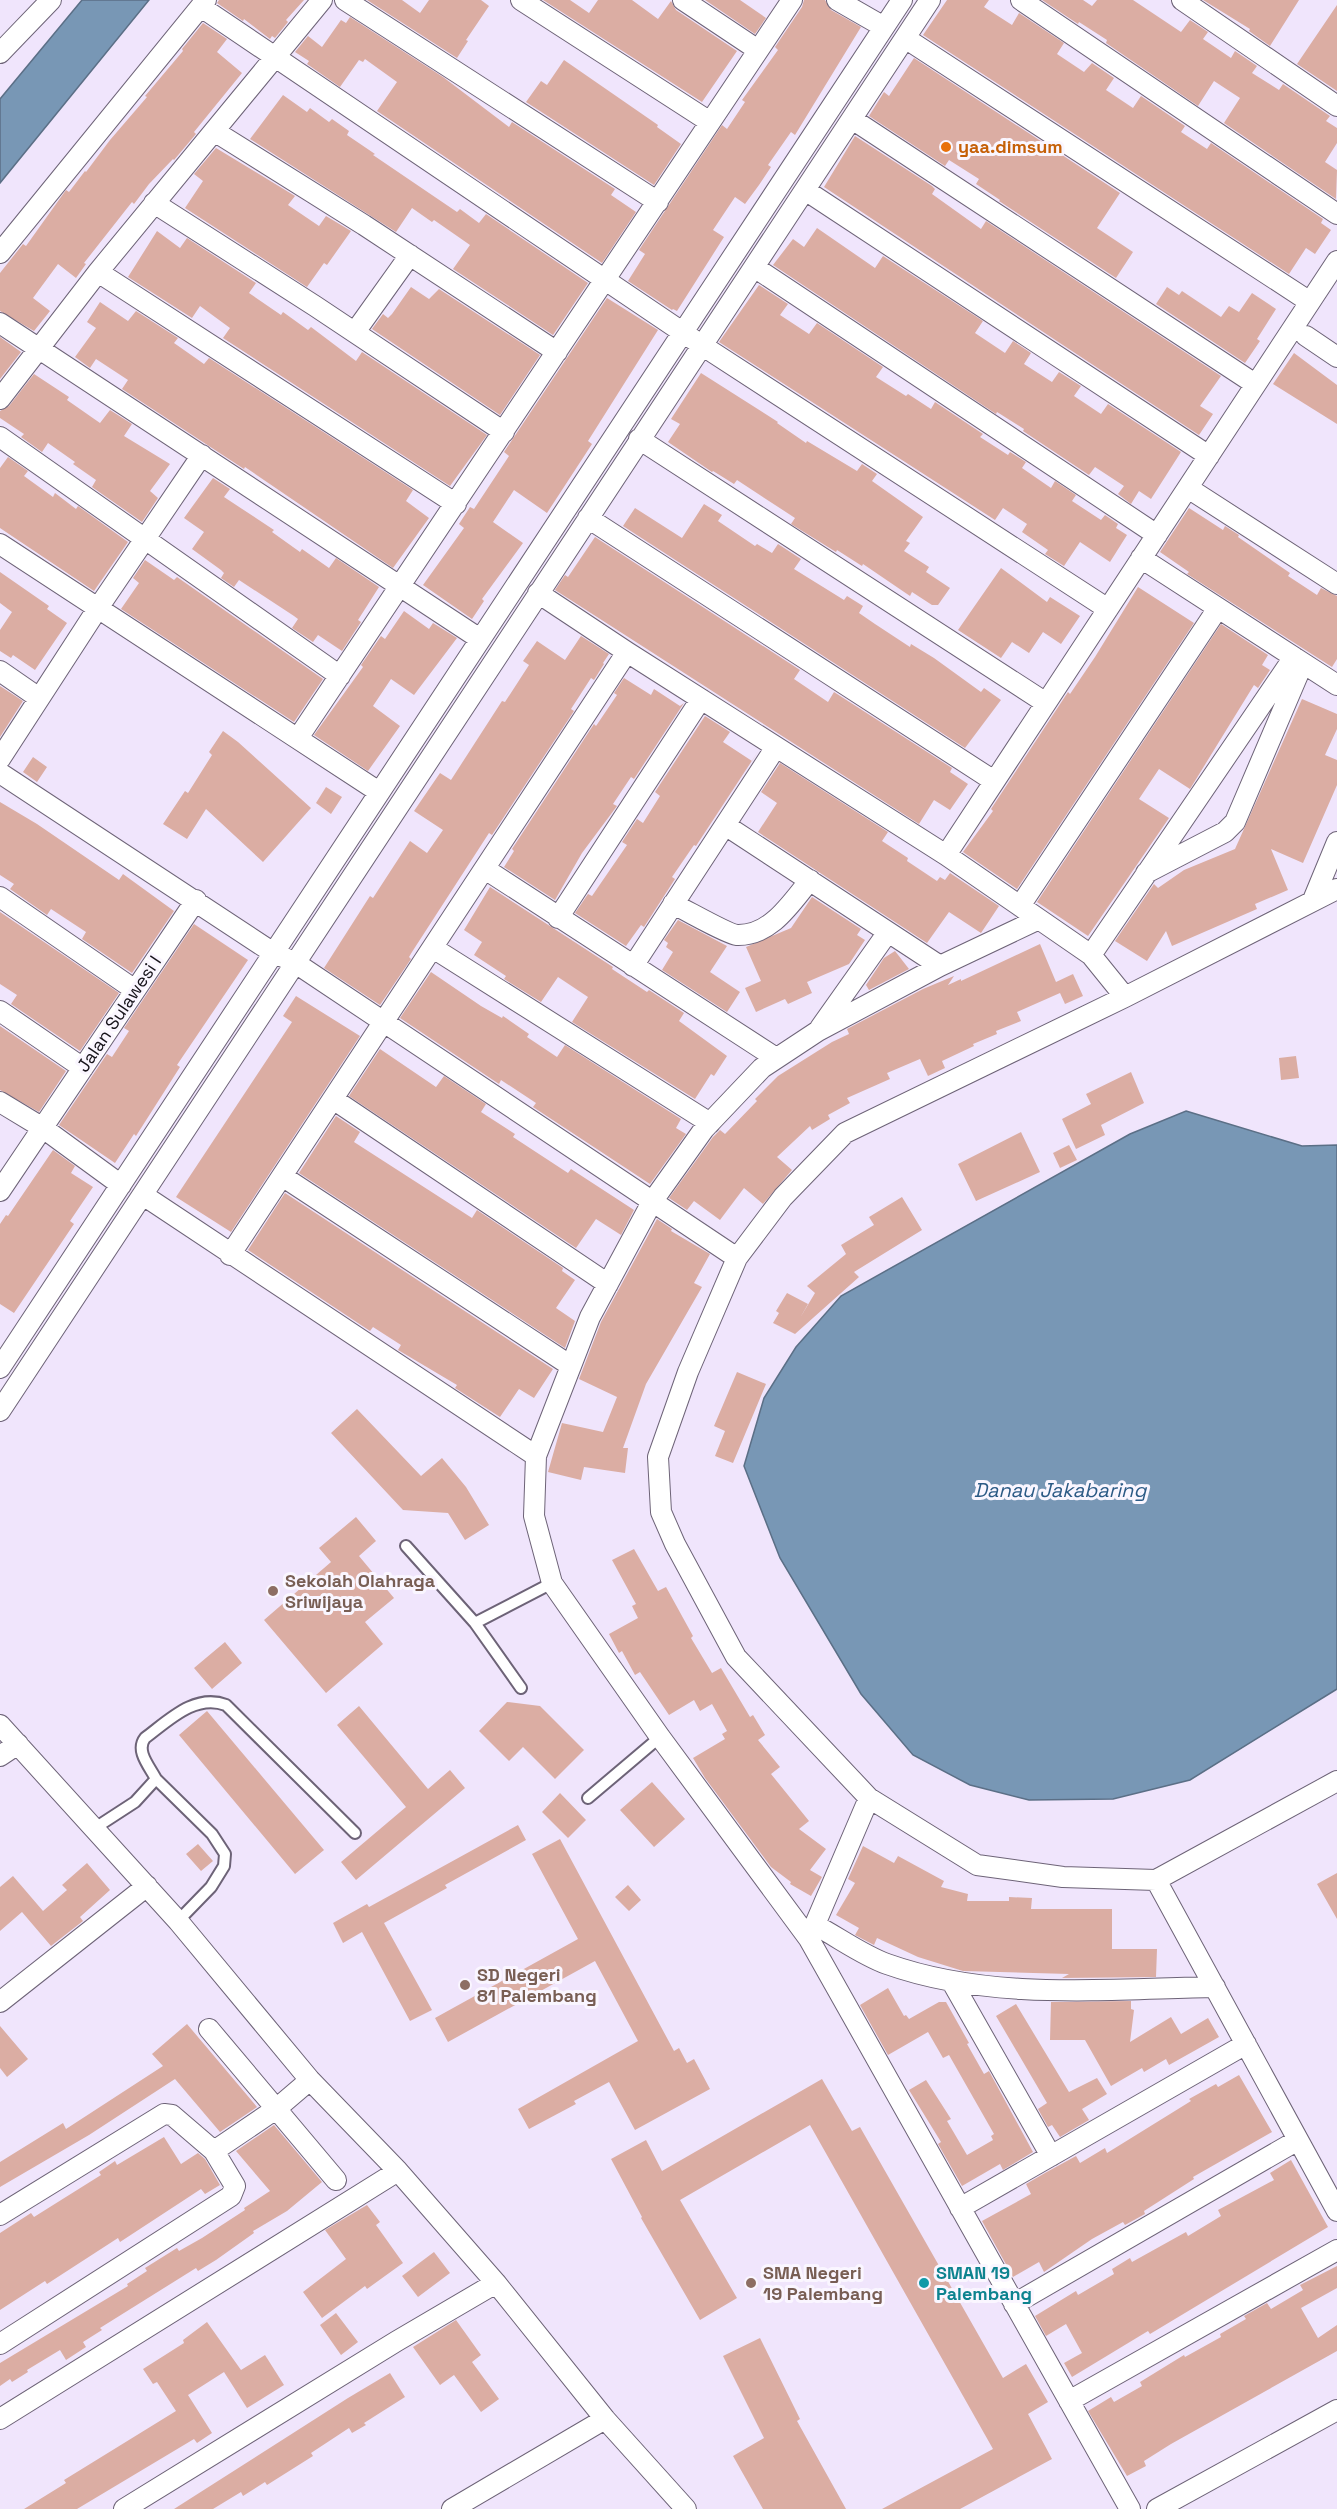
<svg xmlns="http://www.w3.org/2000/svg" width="1337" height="2509" viewBox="0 0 1337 2509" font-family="'Space Grotesk',sans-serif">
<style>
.water{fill:#7897b5;stroke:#5b6f86;stroke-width:1.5}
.building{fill:#dbada3}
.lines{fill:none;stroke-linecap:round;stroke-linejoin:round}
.lane-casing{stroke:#6d6377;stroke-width:14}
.street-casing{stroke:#6d6377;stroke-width:22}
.lane{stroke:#fff;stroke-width:10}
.street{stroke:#fff;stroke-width:20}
.food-dot{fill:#e8710a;stroke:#faf6ff;stroke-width:2}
.education-dot{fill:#8d6e63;stroke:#faf6ff;stroke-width:2}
.culture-dot{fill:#0f9aa8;stroke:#faf6ff;stroke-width:2}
.labels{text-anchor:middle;stroke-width:6;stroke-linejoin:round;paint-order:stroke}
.food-label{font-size:18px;font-weight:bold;fill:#c56008;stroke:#faf6ff;text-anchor:start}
.street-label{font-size:18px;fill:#16131a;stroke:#faf6ff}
.education-label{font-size:18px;font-weight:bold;fill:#785e54;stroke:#faf6ff;text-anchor:start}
.culture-label{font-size:18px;font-weight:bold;fill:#0d838f;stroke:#faf6ff;text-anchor:start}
.water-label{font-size:20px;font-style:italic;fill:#2b5a85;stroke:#faf6ff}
</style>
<rect width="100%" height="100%" fill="#f0e5fc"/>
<path class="water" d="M82,0h67l-149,183v-84z
M1186,1111l116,35 35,-1v544l-147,91 -77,19 -84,1 -59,-15 -57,-30 -52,-61 -81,-136 -36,-92 20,-68 32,-51 45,-51 289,-162z"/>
<path class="building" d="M219,0h85l-18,20 2,2 -13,16 -3,-2 -2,3 -26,-20 -1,2 -26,-18z
M367,0h35l18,13 9,-13h52l8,6 -23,34 2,1 -11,17z
M543,0h27l19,13 9,-13h34l26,19 13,-18 5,9 61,41 -35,51z
M705,0h35l26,18 -11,16z
M804,0h21l6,10 30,17 -66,108 -4,-3 -23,33 3,2 -12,18 -14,19 -10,-7 -22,33 11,7 -47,74 -4,-2 -1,1 -44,-29 17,-27 -6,-4 83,-125 5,4 18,-27 -3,-2 36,-50 -3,-3 27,-40z
M947,0h42l-5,7 28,18 7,-12 45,30 -7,11 27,18 8,-9 22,15 -8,12 27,18 8,-12 44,30 -4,6 26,17 4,-6 112,76 -2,4 10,7 -16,24 -9,-6 -17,26 -366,-239z
M1042,0h41l9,6 5,-6h36l48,32 9,-12 18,12 -5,7 28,19 4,-7 22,15 -5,7 27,17 4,-6 47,32 -4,5 11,7v15l-12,19 12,8 -1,29 -112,-76 16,-25 -26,-17 -16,25 -92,-63 1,-3 -28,-18 -1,2z
M1203,0h96l-29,46 -21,-15 1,-2z
M1337,5v86l-40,-27z
M350,17l93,60 66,50 3,-5 103,67 -4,6 25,17 -34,51 -225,-152 20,-29 -32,-23 -2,3 -4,-2 -19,27 -33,-23 2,-3 -14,-9 13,-16 14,11 19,-27 5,3z
M203,23l24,16 -10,13 25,21 -48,59 2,2 -22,26 -1,-1 -24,25 -15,20 -2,-2 -48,61 2,1 -10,14 -18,-14 -25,34 17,13 -16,20 -34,-20v-38l23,-29 3,2 40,-56 3,2 16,-21 1,1 24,-32 37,-43 -2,-1 38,-45 -1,-2z
M914,58l206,135 -23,35 36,24 -17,26 -117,-77 1,-1 -24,-16 3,-5 -30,-19 -4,6 -76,-50 15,-24 5,4z
M564,60l94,65 -1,2 24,17 -27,41 -128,-83 15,-21 6,4z
M283,95l24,17 3,-4 19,14 3,-3 17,12 -2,4 28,19 -2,1 84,57 3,-3 19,14 7,-9 102,69 -35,52 -100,-66 17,-24 -36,-25 -2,2 -20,-14 -16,24 -146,-93z
M855,136l77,50 3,3 -3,5 49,35 5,-8 235,155 -21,30 13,8 -14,21 -375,-248z
M216,148l79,48 -7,9 31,21 7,-10 25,15 -24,34 -3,-2 -17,24 -122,-79 18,-27 -9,-7z
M817,228l58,40 8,-12 100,65 -8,12 30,20 8,-12 18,12 -7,11 28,18 7,-10 22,14 -7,10 27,18 7,-10 73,48 -30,47 -12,-8 -8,13 -13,-10 6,-8 -29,-19 -6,8 -66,-44 1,-2 -27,-17 -1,2 -223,-149 20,-26 11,8z
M157,231l23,17 7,-10 69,45 -7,10 32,22 2,-3 25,18 3,-3 45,34 6,-9 125,83 -37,51 -227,-148 7,-10 -30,-22 -8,12 -64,-41z
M759,285l29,19 -8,11 29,19 8,-11 66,44 -7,10 30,19 2,-2 23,15 4,-7 48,32 -3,3 28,18 2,-3 16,10 -4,6 29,20 4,-7 21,14 -4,6 29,19 4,-5 13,9 -2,4 11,7 -17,27 -30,-20 -16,24 -19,-12 3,-4 -26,-18 5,-8 -24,-16 -8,12 -276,-178z
M411,287l18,12 10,-10 101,66 -40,60 -128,-86 11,-15 5,4 4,-4z
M1167,287l12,8 3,-4 39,26 8,-11 10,6 13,-19 24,16 -19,30 3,2 -15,22 -89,-59z
M607,298l51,32 -70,111 4,3 -45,69 -33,-23 -21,32 30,21 -41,56 2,2 -12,18 -49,-34 41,-57 -5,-4 11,-17 4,2 35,-53 -5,-4z
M100,302l28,19 8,-10 42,27 -4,5 30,21 5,-6 204,132 -7,11 23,17 -36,50 -148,-101 -1,2 -122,-80 6,-9 -32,-21 -6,9 -15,-11 21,-29 -9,-6z
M0,337l21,15 -21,27z
M1294,353l43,32v39l-64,-40z
M701,373l77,49 -1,1 29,20 1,-2 50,30 5,-7 15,10 -5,7 51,36 -17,24 4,2 -6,8 25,16 -3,5 24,16 -12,17h-6l-20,-13 -2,4 -47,-32 -1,2 -25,-16 -1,2 -45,-28 4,-6 -58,-38 -3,4 -21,-13 -1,1 -44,-30 12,-18 -9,-5z
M34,374l35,23 -2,3 33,23 10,-13 22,14 -8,12 46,28 -20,27 8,7 -16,24 -50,-35 4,-7 -23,-16 2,-2 -27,-19 -6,9 -21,-15 3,-3 -24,-16v-7l9,-5z
M8,457l20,14 -4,5 29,21 2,-4 21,16 2,-3 50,36 -34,49 -94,-63v-60z
M213,478l17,11 -6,8 50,33 -2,2 28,20 2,-3 27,19 7,-10 43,29 -21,33 3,2 -19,29 -24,-16 -5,7 -21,-14 6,-9 -4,-3 -55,-36 -5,7 -13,-9 3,-5 -3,-3 -29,-21 12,-17 -20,-14z
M704,504l18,11 -4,6 37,25 2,-2 15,9 6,-9 23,15 -7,10 50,31 3,-4 16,10 -4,7 16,11 35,23 1,-3 23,14 47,34 3,-4 17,12 -36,48 -342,-222 12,-18 47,30z
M1189,508l34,22 2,-4 14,9 -1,2 52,36 -2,3 29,19 4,-7 16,8v63l-5,8 -145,-93 2,-2 -29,-20z
M595,537l205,133 -6,9 34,23 6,-10 118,76 -2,4 18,12 -18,26 -16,-10 -15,24 -364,-234 10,-15 3,2z
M145,560l29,20 3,-3 146,102 -29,43 -173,-113 18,-26 -6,-5z
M1001,568l46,34 3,-5 30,19 -19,28 -18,-12 -14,21 -17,-11 -11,16 -43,-28z
M0,572l49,34 -2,3 20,14 -32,47 -22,-15 -2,3 -11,-7v-21l12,-18 -12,-9z
M1138,587l56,36 -177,266 -54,-37 30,-41 -2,-2 77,-117 2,2 25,-37z
M404,611l25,18 4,-6 24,15 -43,57 -23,-16 -18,27 27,20 -32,45 -54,-36 49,-68 -2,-2 20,-29 4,3z
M1221,624l47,31 -6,10 8,5 -12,18 -4,-3 -64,104 -31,-20 -20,30 30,19 -81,118 -51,-34z
M581,636l28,18 -6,9 1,1 -10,16 -3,-2 -20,31 3,2 -82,124 -3,-2 -77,119 -3,5 2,2 -31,46 -56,-37 46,-72 3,2 37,-57 17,12 16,-23 -29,-19 26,-38 11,7 51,-79 3,1 24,-37 -6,-4 14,-20 28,19z
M624,678l27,17 3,-6 26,17 4,-3 -50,76 -3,-2 -18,27 4,2 -35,47 -27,47 -51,-33 10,-16 -2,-2 82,-125 2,2 21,-31 -3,-2z
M0,686l23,15 -23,36z
M1302,699l35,15v15l-12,26 12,5v25l-34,78 -32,-14 17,41 -33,14 2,5 -85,37 -6,-15 -19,30 -32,-20 39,-57 4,4 26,-18 51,-21z
M705,716l25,16 -7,10 29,19 7,-11 -63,96 -2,-1 -22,32 3,2 -31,48 -3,-2 -15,21 -51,-33 13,-19 4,2 35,-51 -5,-3 15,-23 6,4 17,-27 -5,-4z
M223,731l15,11 73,66 -48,54 -57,-53 -19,30 -24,-15 22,-33 3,2 24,-38 -3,-3z
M33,757l14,10 -10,15 -14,-10z
M780,763l108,69 -6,9 26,17 -1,3 30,20 3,-4 5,3 5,-7 49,33 -18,27 -32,-21 -22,31 -169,-111 19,-29 -16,-11z
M326,787l16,10 -11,17 -15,-11z
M0,802l37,22 82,56 4,-6 51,37 -42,62 -50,-34 4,-7 -35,-23 -4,6 -37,-26 4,-5 -14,-9z
M490,887l123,80 -1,2 35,23 2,-2 35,23 -5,8 48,35 -13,20 -3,-2 -16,25 -123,-77 16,-25 -30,-20 -17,25 -37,-23 2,-3 -32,-21 8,-13 -18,-12z
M812,897l49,32 -4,6 8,5 -16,24 -42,18 5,11 -24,11 -3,-5 -29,13 -11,-24 16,-7 -15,-34 45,-19z
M0,912l119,81 -39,58 -69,-47 6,-9 -17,-11z
M678,920l49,26 -17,26 30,20 -13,20 -65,-42 11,-18 -7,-5 2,-4 -4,-3z
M194,924l54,36 -71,105 3,2 -44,69 -2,-2 -19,29 -56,-38 48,-71 5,3 17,-26 -5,-3z
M1040,944l16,38 17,-8 10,22 -18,8 -5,-11 -43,19 4,9 -25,10 1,3 -24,10 1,2 -32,15 3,7 -17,8 -8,-17 -33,14 3,6 -43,19 3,5 -22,12 2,4 -18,11 -2,-4 -33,31 15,13 -29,34 -19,-16 -24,32 -26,-19 -7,9 -18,-12 44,-61 7,-7 5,4 32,-33 -2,-2 23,-23 54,-34 17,-8 -2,-5 76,-40 31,-13 -6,9 13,-6v2z
M895,951l14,18 -40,21 -3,-5 18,-27z
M431,972l50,34 21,12 1,-2 26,18 -2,3 30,20 8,-12 116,74 -5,9 10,6 -36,50 -117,-77 3,-4 -35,-23 -2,4 -99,-66z
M296,996l64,40 -129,196 -55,-35 116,-175 -9,-6z
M0,1026l66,45 -27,41 -39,-22z
M380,1049l56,38 8,-11 42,28 -5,8 34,22 -2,3 55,36 3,-4 63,41 -13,25 -25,-16 -20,29 -227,-152z
M1296,1056l3,22 -18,2 -2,-22z
M1131,1072l13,31 -43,22 4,10 -29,14 -14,-30 29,-15 -5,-10z
M336,1116l24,16 -6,10 118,76 5,-8 86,58 -1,3 13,9 -19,28 19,13 -10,27 -266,-175z
M1021,1132l19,40 -64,29 -18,-37z
M1069,1145l8,15 -17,8 -7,-15z
M53,1150l22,16 -4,7 22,14 -23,34 4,3 -60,89 -14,-9v-80l6,-9 2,1z
M285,1193l268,176 -19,29 -15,-9 -19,28 -45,-29 2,-3 -59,-35 3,-5 -28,-18 -3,4 -122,-81z
M902,1197l20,33 -68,42 5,5 -64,57 -22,-11 6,-10 -3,-2 11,-18 21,11 -8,14 15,-25 -8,-7 39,-32 -5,-9 33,-20 -5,-8z
M657,1219l15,10 -1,2 39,23 -16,29 8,4 -56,97 -23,64h5l-3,25 -41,-6 -3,13 -33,-8 14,-49 41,9 14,-35 -38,-18 22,-57z
M737,1372l29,12 -33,79 -18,-7 10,-25 -11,-5z
M357,1409l64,67 21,-18 24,29 23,38 -24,15 -17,-27 -45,-3 -72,-77z
M356,1517l20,24 -17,15 35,42 -29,24 18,22 -57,49 -62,-73 67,-58 -12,-14z
M634,1549l24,42 8,-4 27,49 -2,2 21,35 9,-5 29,49 3,-2 12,20 -7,5 22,27 -9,7 38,47 -10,8 27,20 -16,21 12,7 -11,19 -21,-12 1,-2 -20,-15 -66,-89 -12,-20 32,-19 -3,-5 5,-3 -15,-27 -12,7 -6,-11 -25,15 -29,-43 -5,3 -13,-24 -3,2 -10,-19 29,-16 -6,-12 4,-2 -24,-44z
M225,1642l17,21 -30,26 -18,-21z
M507,1702l33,4 44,44 -29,29 -32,-32 -14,14 -30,-30z
M359,1706l69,83 22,-19 15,18 -109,92 -15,-18 65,-55 -69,-82z
M207,1711l117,139 -29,24 -116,-139z
M652,1782l33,37 -31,28 -34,-37z
M560,1793l26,27 -18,18 -26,-26z
M518,1825l8,15 -81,45 2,3 -63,35 48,87 -22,11 -48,-89 -19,11 -10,-20 34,-19 2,3z
M560,1839l114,212 5,-3 8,15 7,-4 16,30 -75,41 -26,-48 -35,19 2,3 -47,25 -11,-20 120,-68 -43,-80 -147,81 -13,-24 143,-79 -46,-85z
M198,1844l15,17 -12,10 -15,-17z
M863,1846l31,17 4,-7 46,25 -3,6 27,7 -1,7h42v-4l23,1 -1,11h81v40h45l-1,28 -94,1 7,-4 -106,-3 -45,-14 -41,-19 -3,7 -19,-10 4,-7 -23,-13 19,-32 -7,-4z
M87,1863l23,27 -30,27 3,4 -32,25 -29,-34 -22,19v-44l13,-11 30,35 24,-21 -5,-5z
M1337,1873v46l-20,-35z
M628,1885l13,15 -12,11 -14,-14z
M888,1988l16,28 2,-1 3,4 30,-17h7l23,41 -2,1 17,30 5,-3 44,81 -30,18 -3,-6 -38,22 -24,-42 3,-2 -32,-52 17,-10 25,39 -4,2 20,34 26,-15 -2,-4 3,-2 -45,-79 -6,3 -15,-26 -40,23 -28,-50z
M1131,2001v8l3,1 -4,32 41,-25 10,17 27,-16 11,19 -50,28 -3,-6 -22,13 -2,-4 -31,18 -26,-46h-35l1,-38z
M1016,2004l53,88 28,-14 10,16 -25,15 7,11 -29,17 -8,-12 -4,2 -10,-18 9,-6 -51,-87z
M187,2024l70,83 -37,25 -45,-53 -86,56 -89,52v-25l63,-39 3,6 97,-63 -11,-12z
M0,2026l28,33 -21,18 -7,-9z
M1239,2075l33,57 -79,45 1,2 -50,32 1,3 -20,11 -2,-3 -31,17 -48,33 -5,-10 -26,15 -31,-56 49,-27 -5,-10 19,-11 31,-17 4,7 25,-15 2,5 84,-52 -2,-2 27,-15 2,3z
M822,2079l30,52 8,-4 143,251 23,-14 22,38 -20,12 24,45 -92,50h-78l111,-60 -183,-324 -130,75 57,98 -37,22 -59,-102 1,-1 -31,-58 35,-19 16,31z
M274,2125l48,57 -35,29 -34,20 1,2 -38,27 -18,11 -2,-3 -96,60 2,2 -19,12 3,5 -20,13 -6,-10 -33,20 1,2 -16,10 -2,-3 -10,7v-23l128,-77 -1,-2 20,-13 -2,-3 32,-20 2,3 23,-13 43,-28 -1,-2 26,-17 -34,-40z
M164,2137l17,27 17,-11 7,6 15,26 -15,9 -4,-5 -81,53 -2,-4 -71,46 -2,-3 -45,29v-77l31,-20 3,4 67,-42 -2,-3 16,-11 2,4z
M1291,2160l37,67 -158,95 -20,12 -2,-3 -76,46 -8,-14 18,-10 -16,-29 -20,12 -11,-20 41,-25 2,4 36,-21 -2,-5 18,-11 2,4 54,-30 2,4 33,-20 -3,-6 56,-30 -4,-7z
M367,2205l13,17 -4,3 27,38 -36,26 -2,-3 -43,32 -19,-26 43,-33 -21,-29z
M434,2252l16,21 -32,24 -16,-21z
M1337,2266v22l-36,20 17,30 19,-13v26l-166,93 -27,17 2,5 -19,10 -39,-65 23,-14 3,5 28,-16 -2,-4 44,-27 1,2 36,-20 -1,-3 26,-15 -2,-3 23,-13 4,6 32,-19 -3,-5z
M336,2313l22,29 -17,13 -21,-30z
M456,2320l25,35 -9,7 27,37 -18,13 -27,-37 -14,10 -27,-38z
M207,2322l34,48 24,-15 19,30 -37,23 -23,-36 -36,23 24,38 -15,10 -3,-4 -117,70h-53l42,-26 -2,-3 112,-69 -19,-29 -4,2 -10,-15 41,-26 -1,-3z
M760,2338l40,81 -3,2 49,88h-83l-30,-53 31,-18 -41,-82z
M390,2373l15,24 -41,26 2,2 -14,8 -3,-5 -38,25 2,3 -46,29 -2,-3 -22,14 -2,-4 -28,17h-39l174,-111z"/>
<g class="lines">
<g class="lane-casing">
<path id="lane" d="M406,1546l69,77
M521,1688l-46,-65 77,-40
M156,1779l56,55 13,20 -1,12 -13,21 -33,34
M588,1798l72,-61
M95,1828l40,-26 21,-23c-6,-12 -21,-28 -11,-41 23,-17 50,-45 81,-33l129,128"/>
</g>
<g class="street-casing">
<path id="street" d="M345,0l313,202
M521,0l189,122
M683,0l75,50
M837,0l47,27
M1021,0l316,214
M1182,0l155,106
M201,7l502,339 405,263
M905,38l405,264
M0,53l51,-53
M852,119l403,265
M214,131l150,94 193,127
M805,190l404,266
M154,203l161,103 189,126
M0,253l206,-253
M754,267l403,268
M98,272l358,232
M0,323l480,316
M355,332l55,-77
M1306,336l31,21
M0,399l98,-127 224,-272
M0,437l340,239
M639,439l407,264
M1188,488l149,96
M588,518l406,263
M0,544l379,248
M1141,558l196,127
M538,593l89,59 319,203 74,51 71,49 34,42
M0,671l39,27
M298,738l494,-738
M0,759l98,-151 104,-153
M0,773l272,179 22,10 443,296
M725,825l215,141
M946,855l391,-594
M485,869l291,189
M1146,873l79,-41 10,-10 68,-159
M1337,889l-212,108 -280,136 -62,64 -46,61 -49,114 -30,85 3,55 14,32 61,113 133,141 108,67 86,12 93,3 181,-99
M0,897l135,93
M1313,900l24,-58
M673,904c13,6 54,30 64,31 34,1 54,-32 73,-55
M1020,906l198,-298
M558,918l143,-219
M1039,919l-99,47 -122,65 -56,37 -58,61 -52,73 -62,115 -54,139 -2,60 18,67 108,154 149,202 321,570
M433,948l277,175
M1091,955l203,-298
M633,966l143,-219
M0,1011l83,57
M820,1028l68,-96
M333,1099l275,185
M0,1102l43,26 78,57
M282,1176l289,190
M0,1191l196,-291
M143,1195l393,261
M230,1255l397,-603
M0,1368l902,-1368
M0,1411l930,-1411
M0,1725l178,196 132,159 88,91 98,112 109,136 81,90
M0,1756l18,-12
M1156,1880l181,331
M815,1925c23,12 47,30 72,39 104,37 220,25 328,23
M810,1936l59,-138
M952,1982l99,174
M0,2002l147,-116
M209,2029l127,151
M960,2208l286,-164
M0,2215l164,-101 8,1 42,36
M1014,2304l284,-164
M0,2344l231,-148 4,-10 -21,-35 62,-42 34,-29
M1069,2401l268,-151
M0,2419l398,-248
M124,2509l273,-168 99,-58
M452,2509l153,-90
M1157,2509l180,-99"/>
</g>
<use href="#lane" class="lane"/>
<use href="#street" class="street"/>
</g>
<circle class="food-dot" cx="946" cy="147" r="6"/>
<g class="education-dot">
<circle cx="273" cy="1591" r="6"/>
<circle cx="465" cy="1985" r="6"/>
<circle cx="751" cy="2283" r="6"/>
</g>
<circle class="culture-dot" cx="924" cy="2283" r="6"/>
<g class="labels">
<g class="food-label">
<text x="958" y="153">yaa.dimsum</text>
</g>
<g class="street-label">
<text transform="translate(119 1014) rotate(-56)" y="6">Jalan Sulawesi I</text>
</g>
<g class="education-label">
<text x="285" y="1587">Sekolah Olahraga<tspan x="285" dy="21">Sriwijaya</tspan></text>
<text x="477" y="1981">SD Negeri<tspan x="477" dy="21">81 Palembang</tspan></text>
<text x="763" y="2279">SMA Negeri<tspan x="763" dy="21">19 Palembang</tspan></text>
</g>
<g class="culture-label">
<text x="936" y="2279">SMAN 19<tspan x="936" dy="21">Palembang</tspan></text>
</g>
<g class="water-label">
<text x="1060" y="1497">Danau Jakabaring</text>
</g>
</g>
</svg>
